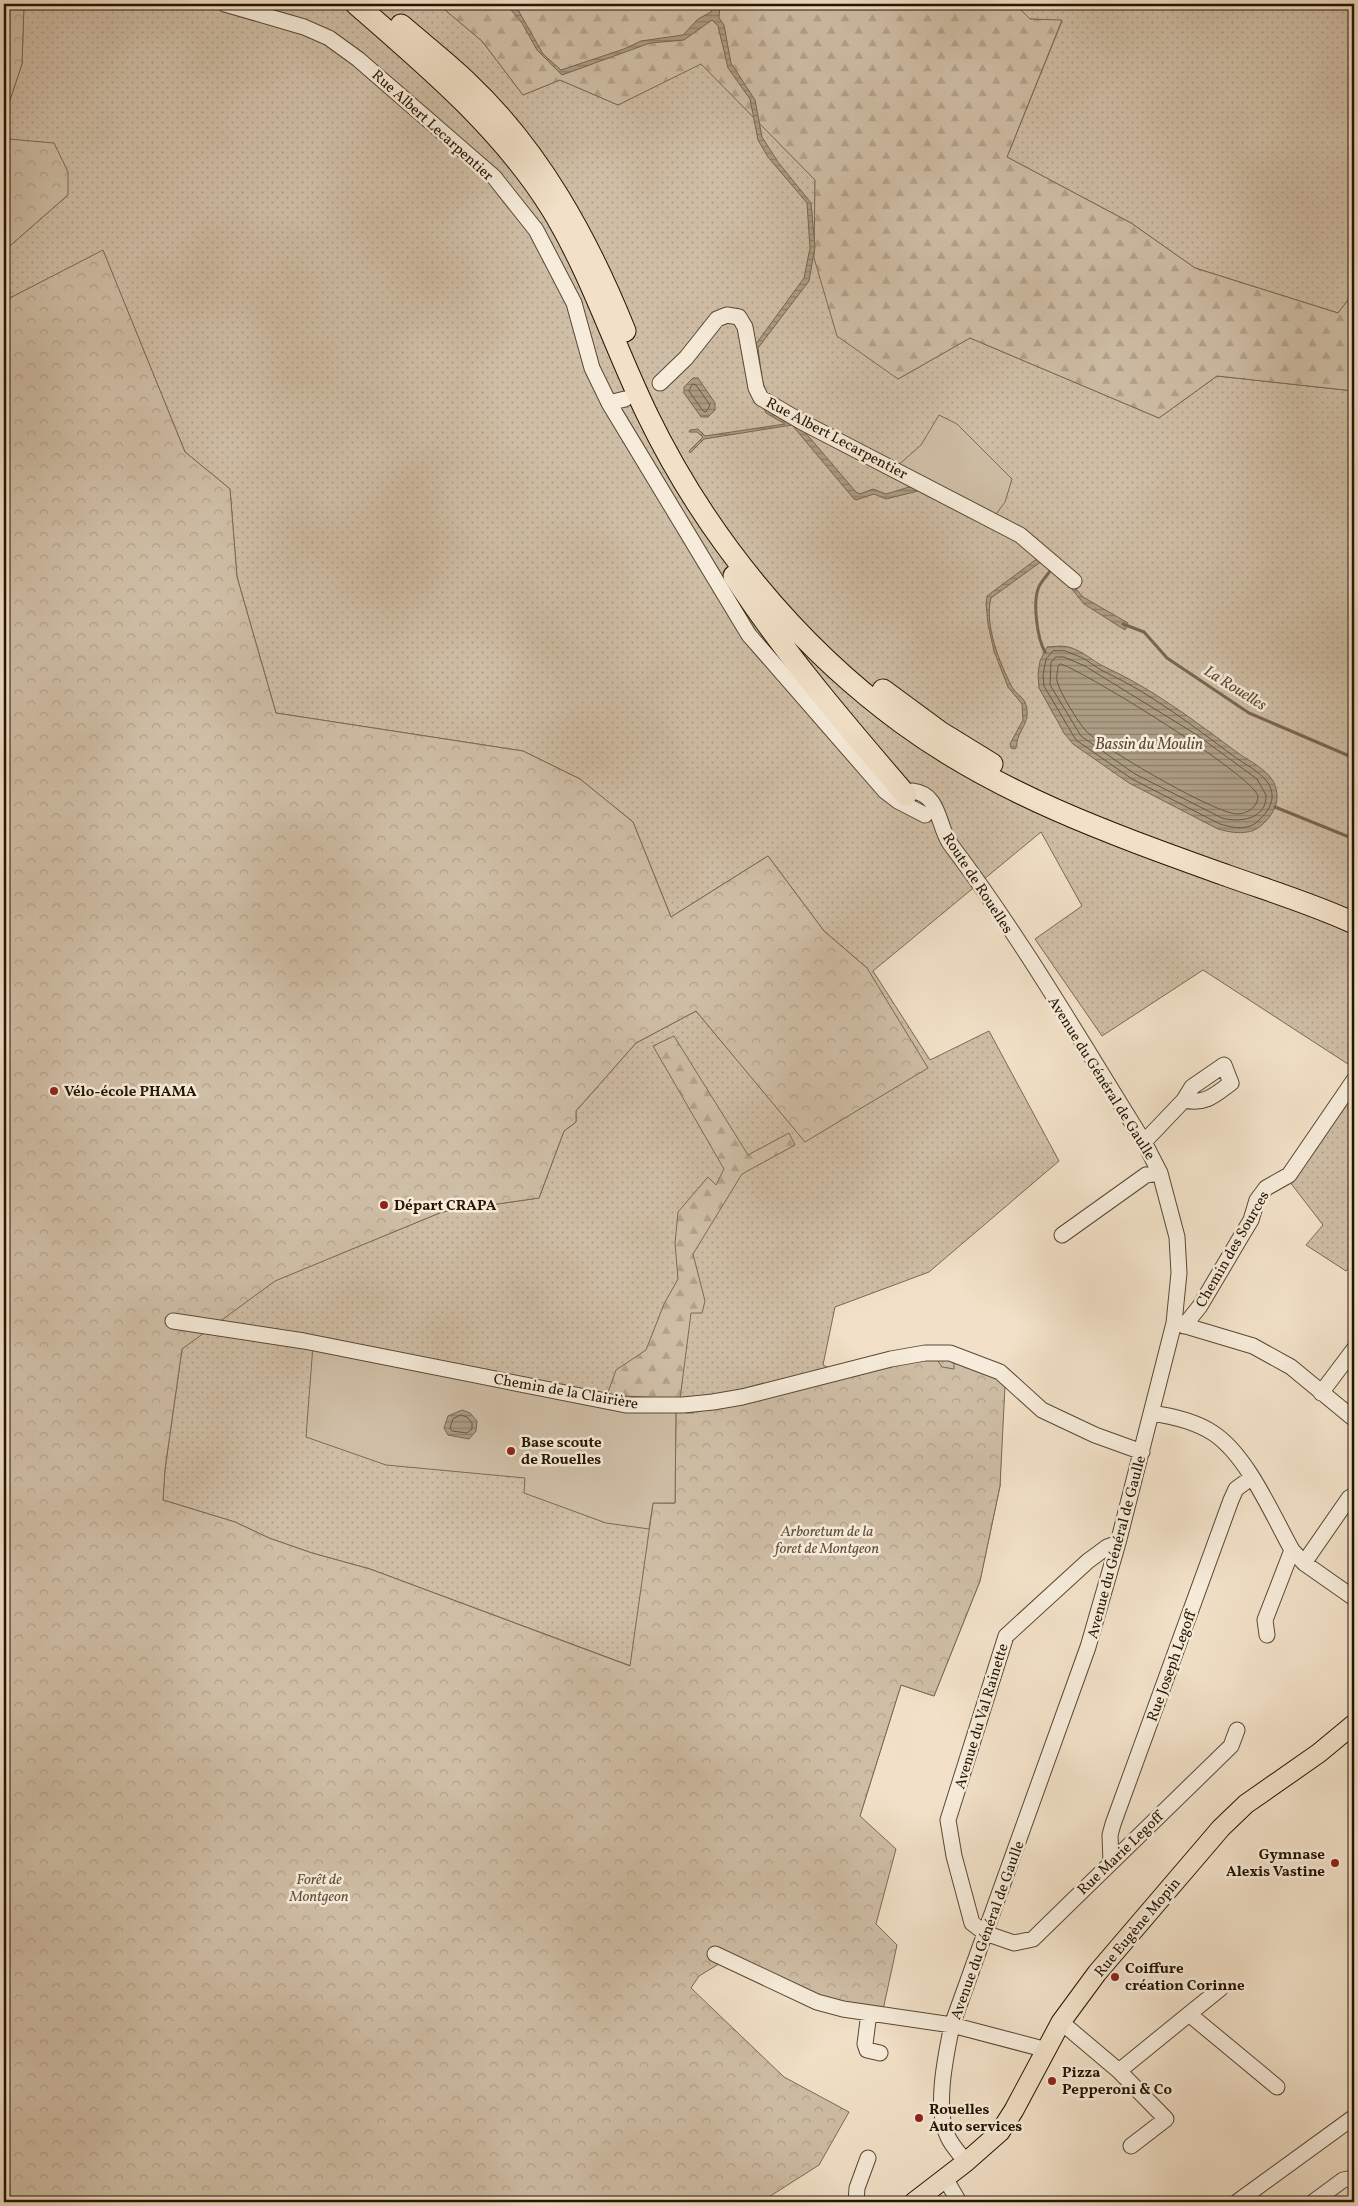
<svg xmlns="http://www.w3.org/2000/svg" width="1358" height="2206" viewBox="0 0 1358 2206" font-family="Vollkorn,serif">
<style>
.grass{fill:url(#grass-dots);stroke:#7a6a54}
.forest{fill:url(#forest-firs);stroke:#7a6a54}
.park{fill:url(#park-crowns);stroke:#7a6a54}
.garden{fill:#cfbea6;stroke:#7a6a54}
.water{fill:url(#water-rules);stroke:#766650}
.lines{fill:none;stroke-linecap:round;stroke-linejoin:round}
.shore{stroke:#685842;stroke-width:1}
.stream{stroke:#766650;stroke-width:3}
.minor-tunnel{stroke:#d3c2aa;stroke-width:15;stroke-dasharray:15 8;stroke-linecap:butt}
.minor-casing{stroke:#584833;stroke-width:17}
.major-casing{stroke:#251501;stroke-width:21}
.highway-casing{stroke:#251501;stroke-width:23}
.minor{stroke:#f7ecdb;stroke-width:15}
.major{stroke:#f2e1c8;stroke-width:19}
.highway{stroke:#f2e1c8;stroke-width:21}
.poi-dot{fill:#8f2418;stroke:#f7ecdb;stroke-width:2}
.labels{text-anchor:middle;stroke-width:5;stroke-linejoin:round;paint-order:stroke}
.street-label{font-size:15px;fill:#251501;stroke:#f7ecdb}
.poi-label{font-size:15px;font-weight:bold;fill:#251501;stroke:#f7ecdb;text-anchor:start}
.park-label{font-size:15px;font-style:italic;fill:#60503b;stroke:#f7ecdb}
.water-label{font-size:16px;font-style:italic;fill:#5b4b35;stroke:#f7ecdb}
</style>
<defs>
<pattern id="grass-dots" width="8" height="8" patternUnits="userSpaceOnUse" patternTransform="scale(1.25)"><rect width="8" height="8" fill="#cfbea6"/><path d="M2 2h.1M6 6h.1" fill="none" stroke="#b2a28d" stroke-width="1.8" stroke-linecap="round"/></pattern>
<pattern id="forest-firs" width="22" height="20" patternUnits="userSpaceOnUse" patternTransform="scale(1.25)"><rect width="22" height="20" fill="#cfbea6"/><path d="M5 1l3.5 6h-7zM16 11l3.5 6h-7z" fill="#b2a28d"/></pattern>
<pattern id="park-crowns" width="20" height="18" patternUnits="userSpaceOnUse" patternTransform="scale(1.25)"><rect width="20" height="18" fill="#cfbea6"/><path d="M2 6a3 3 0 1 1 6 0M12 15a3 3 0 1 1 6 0" fill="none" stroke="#b2a28d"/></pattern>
<pattern id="water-rules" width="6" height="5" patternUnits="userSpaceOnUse" patternTransform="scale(1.25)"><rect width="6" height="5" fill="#ac9c84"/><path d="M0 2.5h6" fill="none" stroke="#8c7e6a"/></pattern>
</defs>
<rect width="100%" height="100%" fill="#f2e1c8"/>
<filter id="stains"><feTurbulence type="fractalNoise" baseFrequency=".004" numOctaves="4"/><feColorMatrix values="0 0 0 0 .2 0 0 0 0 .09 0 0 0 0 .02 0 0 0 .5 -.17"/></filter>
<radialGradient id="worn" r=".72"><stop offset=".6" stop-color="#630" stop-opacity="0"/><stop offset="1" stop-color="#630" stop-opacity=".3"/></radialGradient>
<path class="grass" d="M24,4h414l44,37 41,54 37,-15 58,25 83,-42 114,117v78l83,121 72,-41 189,80 58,-42 137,15v677l-151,-98 -101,66 -67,-97 47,-33 -41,-74 -168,139 57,89 59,-29 70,130 -130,111 -94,35 -12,58 8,4 133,-17 37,104 -1,30 -20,95 -46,115 -33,-11 -41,131 -229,-150 -261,-97 -58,-16 -43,-15 -34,-16 -72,-22 2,-31 20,-142 23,3 66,-49 168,-69 97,-14 25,-67 12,-9v-11l60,-68 60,-32 109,130 62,-173 -43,-37 -56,-75 -97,61 -38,-95 -53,-43 -57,-28 -247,-38 -39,-136 -7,-88 -45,-37 -82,-201 -99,50v-50l64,-56 -59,-56 -3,-27 16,-48z
M1015,4h339v288l-16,21 -143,-45 -64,-45 -124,-66 55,-136 -32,-2z
M1354,1077v185l-8,9 -40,-26 17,-20 -37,-48z"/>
<path class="forest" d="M438,4h577l15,15 32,1 -55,137 124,66 64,45 143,45 16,-21v99l-137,-15 -58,42 -189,-80 -72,41 -61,-43 -23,-78 1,-78 -114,-116 -83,41 -58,-25 -37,15 -41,-54z
M674,1036l74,119 41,-22 6,12 -53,29 -49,80 12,47 -3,12h-11l-11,86 -73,-4 9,-25 30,-20 18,-46 14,-25 -3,-36 3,-31 30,-35 8,8 8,-16 -71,-123z"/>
<path class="park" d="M4,4h20l-2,60 -16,48 3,27 45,4 14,29v23l-64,56z
M103,250l82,202 45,37 7,88 39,136 247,38 57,28 53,43 38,95 97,-61 56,75 43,37 61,100 -123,74 -109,-131 -60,32 -60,68v11l-12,9 -25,67 -97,14 -167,69 -93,68 -17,120 -2,31 72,22 34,16 43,15 58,16 260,97 23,-163h22l1,-94h6l4,4h8l3,-4 143,-34 96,-17 6,9 12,2v-11l44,20 7,8 -5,100 -20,95 -46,115 -33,-11 -41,131 36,33 -20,75 21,21 -14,65 -85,-16 -71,-35 -28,17 -8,12 93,89 65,35 -30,53 -58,37h-757v-1901z"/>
<path class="garden" d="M939,415l18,9 55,55 -7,23 -11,15 -99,-49 26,-23z
M313,1345l363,64 -1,94h-22l-4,26 -43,-6 -82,-30 1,-15 -139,-13 -80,-28z"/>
<path class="water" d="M506,4h7l4,4 26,46 18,16 63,-21 17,-8 42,-6 15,-16 13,-7 3,-8h6l-1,14 5,7 7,38 24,37 7,37 16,25 33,41 4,44 -6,34 -51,67 4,31 6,20 -6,-4 -9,-47 51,-70 6,-30 -3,-45 -39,-46 -10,-17 -8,-41 -22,-31 -10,-42 -6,-6 -28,20 -34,3 -88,32 -25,-25 -15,-27z
M693,378h5l17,25v7l-7,7h-7l-17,-24v-6z
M763,405l35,19 58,68 4,2 13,-5 13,5 30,-9 100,49 47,40 20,23 45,26 -3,7 -41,-26 -16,-20 -26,-23 -51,37c-7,27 9,66 21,89 3,6 10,9 13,15 6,17 -2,23 -7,36 -2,5 0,7 -3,11l-4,-1 -1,-4 13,-24 -1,-16 -14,-17 -14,-36 -6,-27 -2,-20 1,-8 51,-38 -30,-23 -90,-44 -32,8 -12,-5 -18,6 -2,-1 -62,-74 -88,14 -14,14 -1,-2 14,-14 -6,-5h-8l1,-2 8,-1 7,7 80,-12 -19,-11z
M1060,646c19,0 31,15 47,22 46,21 89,54 131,85 11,8 27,15 35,28 9,17 2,32 -11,44 -12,11 -30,8 -44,4l-89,-46 -56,-39 -9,-11 -25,-45 -1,-14 2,-13 7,-14z
M462,1410l8,3 7,8 -1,10 -7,8 -21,-4 -4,-7 4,-12z"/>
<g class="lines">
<path class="shore" d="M693,384l3,1 14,20 -4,7 -3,-1 -14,-20z
M1065,651c7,3 18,6 24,11 5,3 11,8 16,10 45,21 87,53 127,83 12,9 28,16 36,28 9,14 2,27 -9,37 -10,11 -26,8 -39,4l-88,-45 -56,-39 -32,-54 -1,-11 3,-16 7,-8z
M1056,657h8l21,9 112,69 60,44 9,16c1,24 -26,28 -44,23l-87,-44 -54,-38 -31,-51 1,-22z
M1061,664c28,10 190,110 197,132 0,11 -11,18 -21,18 -23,-1 -133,-65 -151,-83 -8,-9 -26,-38 -29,-50 -1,-5 1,-10 1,-15z
M461,1415l6,2 5,6v6l-5,4 -15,-2 -2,-3 3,-9z"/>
<path class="stream" d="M1123,624l21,8 23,26 82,55 105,45
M1045,652c-8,-14 -12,-48 -7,-63 2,-7 10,-14 14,-21
M1275,807l79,32"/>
<path class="minor-tunnel" d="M629,397l31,-14"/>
<g class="minor-casing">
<path id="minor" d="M225,4l79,23 25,11 29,21 136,118 42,53 38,73 18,65 17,35 140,232 136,156 13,10 27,14
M660,383l26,-25 31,-39 10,-4 12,2 6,10 11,61 5,10 41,24 218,113 54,46
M609,403l16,-4
M899,801l13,-10c29,3 25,35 39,54 71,94 131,198 193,297l16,31 17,64 2,36 -5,50 -56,220 -30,104 -136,378c-6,29 -18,85 -4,112 4,9 12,17 18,25
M1144,1142l40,-42 8,-13 32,-22 7,18c-16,12 -26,22 -47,17
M1062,1235l84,-60 14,-2
M173,1321l131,20 322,64h57l30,-3 29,-5 149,-38 34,-6h25l50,19 42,38 53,25 47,17
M1176,1323l77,23 38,21 63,52
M1184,1326l16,-20 39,-66 12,-20 6,-20 9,-12 23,-13 65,-95
M1321,1393l33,-44
M1151,1413c21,3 44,8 62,20 34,22 59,81 79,117l12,13 50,35
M1118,1543l-11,4 -19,14 -82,75 -58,184 6,36 18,67 13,10 29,10 19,-4 198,-193 6,-16
M1304,1563l45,-65 5,-3
M1267,1635l-2,-15 27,-70
M1111,1863l-1,-28 3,-11 118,-324 5,-11 15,-11
M715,1954l102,48 26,7 109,16 95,25
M869,2013l-4,31 2,6 13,3
M1189,2014l31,-25
M1061,2022l58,49 70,-57 88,73
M1119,2071l47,48 -35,27
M945,2178l14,24
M856,2202l1,-14 11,-30
M1237,2202l117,-85
M1313,2202l30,-22 11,-2"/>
</g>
<g class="major-casing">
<path id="major" d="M914,2202l52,-40 34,-30 14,-22 47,-88 36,-49 124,-145 25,-24 73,-51 35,-29"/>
</g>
<g class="highway-casing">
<path id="highway" d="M356,4c70,61 145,124 195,204 40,65 63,138 96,206 58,120 147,230 255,309 98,72 212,112 326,153 42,15 85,28 126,47
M401,25c22,19 45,37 66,57 73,69 121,157 158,249
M734,576c51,78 111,148 172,219
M883,690l57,42 52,32"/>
</g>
<use href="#minor" class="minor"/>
<use href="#major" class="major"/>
<use href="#highway" class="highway"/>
</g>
<g class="poi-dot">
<circle cx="54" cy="1091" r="5"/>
<circle cx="384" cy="1205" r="5"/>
<circle cx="511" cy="1451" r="5"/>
<circle cx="1335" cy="1863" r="5"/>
<circle cx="1115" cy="1977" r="5"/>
<circle cx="1052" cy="2081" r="5"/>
<circle cx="919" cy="2118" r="5"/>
</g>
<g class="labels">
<g class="street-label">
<text transform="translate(433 125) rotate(42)" y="5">Rue Albert Lecarpentier</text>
<text transform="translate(837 438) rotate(28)" y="5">Rue Albert Lecarpentier</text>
<text transform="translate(978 883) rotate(57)" y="5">Route de Rouelles</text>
<text transform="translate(1102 1078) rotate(58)" y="5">Avenue du Général de Gaulle</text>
<text transform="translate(1232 1249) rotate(-60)" y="5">Chemin des Sources</text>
<text transform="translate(566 1391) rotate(10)" y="5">Chemin de la Clairière</text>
<text transform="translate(1116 1547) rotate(-75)" y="5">Avenue du Général de Gaulle</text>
<text transform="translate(1171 1666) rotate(-70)" y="5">Rue Joseph Legoff</text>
<text transform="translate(981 1716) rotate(-73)" y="5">Avenue du Val Rainette</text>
<text transform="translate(1120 1853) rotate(-44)" y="5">Rue Marie Legoff</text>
<text transform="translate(1137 1927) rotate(-50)" y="5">Rue Eugène Mopin</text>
<text transform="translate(987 1930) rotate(-70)" y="5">Avenue du Général de Gaulle</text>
</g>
<g class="poi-label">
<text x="64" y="1096">Vélo-école PHAMA</text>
<text x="394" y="1210">Départ CRAPA</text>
<text x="521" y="1447">Base scoute<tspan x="521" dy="17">de Rouelles</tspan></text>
<text x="1325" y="1859" text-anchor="end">Gymnase<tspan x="1325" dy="17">Alexis Vastine</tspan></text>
<text x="1125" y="1973">Coiffure<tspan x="1125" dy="17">création Corinne</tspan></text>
<text x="1062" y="2077">Pizza<tspan x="1062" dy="17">Pepperoni &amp; Co</tspan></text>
<text x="929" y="2114">Rouelles<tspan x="929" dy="17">Auto services</tspan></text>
</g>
<g class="park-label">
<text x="827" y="1536">Arboretum de la<tspan x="827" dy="17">foret de Montgeon</tspan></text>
<text x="319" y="1884">Forêt de<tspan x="319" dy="17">Montgeon</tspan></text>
</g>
<g class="water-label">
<text transform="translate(1236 687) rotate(32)" y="6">La Rouelles</text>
<text x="1149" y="749">Bassin du Moulin</text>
</g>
</g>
<rect width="1358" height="2206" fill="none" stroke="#f2e1c8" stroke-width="20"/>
<rect x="5" y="5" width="1348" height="2196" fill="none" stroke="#251501" stroke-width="2.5"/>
<rect x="10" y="10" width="1338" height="2186" fill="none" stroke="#251501"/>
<rect width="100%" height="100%" filter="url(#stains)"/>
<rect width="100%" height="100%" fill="url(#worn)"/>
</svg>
